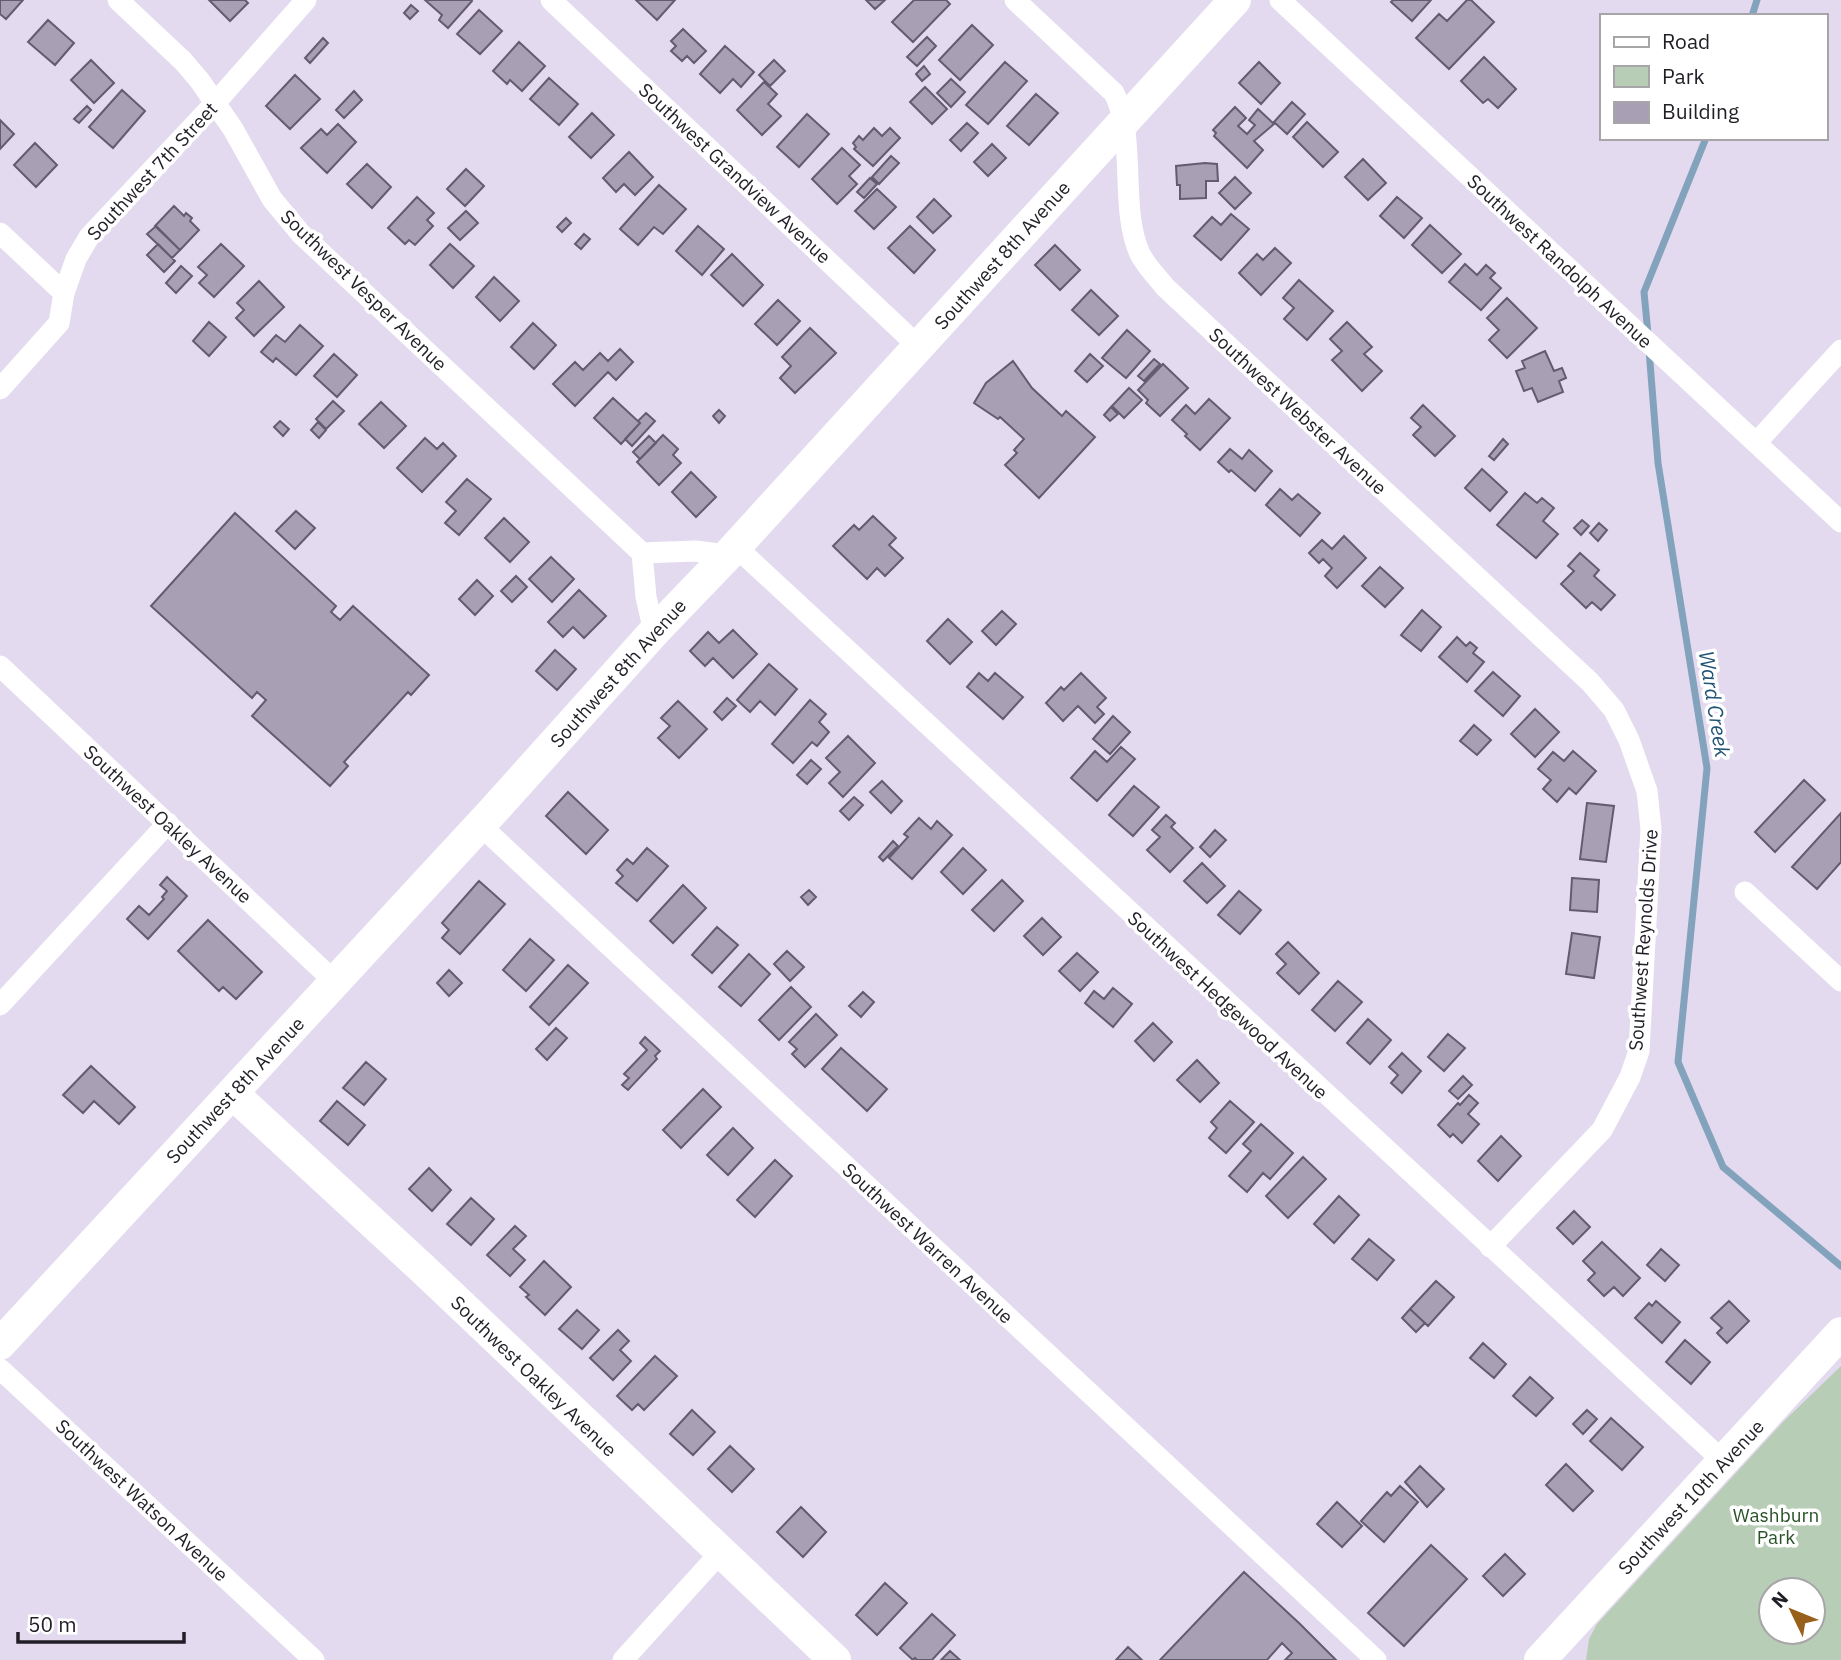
<svg xmlns="http://www.w3.org/2000/svg" width="1841" height="1660" viewBox="0 0 1841 1660" font-family="'IBM Plex Sans',sans-serif">
<style>
.green{fill:#b7cdb5;fill-rule:evenodd}
.lines{fill:none;stroke-linecap:round;stroke-linejoin:round}
.stream{stroke:#83a3bc;stroke-width:7}
.building{fill:#a99fb4;stroke:#645b6e;stroke-width:2}
.street{stroke:#fff;stroke-width:21}
.secondary{stroke:#fff;stroke-width:32}
.labels{text-anchor:middle;stroke-width:7;stroke-linejoin:round;paint-order:stroke}
.street-label{font-size:19px;fill:#221e26;stroke:#fff}
.park-label{font-size:19px;fill:#2a5228;stroke:#fff}
.water-label{font-size:21px;font-style:italic;fill:#1f5277;stroke:#fff}
</style>
<rect width="100%" height="100%" fill="#e4daf0"/>
<path class="green" d="M1841,1366v294h-255l3,-21 8,-15 186,-202zM1771,1590h42v42h-42z"/>
<g class="lines">
<path class="stream" d="M1752,16l5,-16
M1648,334l-4,-42 62,-154
M1649,350l9,113 49,305 -29,294 45,105 118,99"/>
</g>
<path class="building" d="M0,0h23l-17,19 -6,-5z
M209,0h36l3,3 -18,18z
M425,0h46l1,1 -24,27 -9,-8 3,-5z
M636,0h39l-18,20z
M866,0h19l-10,9z
M914,0h32l4,4 -37,38 -21,-20z
M1393,0h38l-19,21 -21,-19z
M1467,0h4l23,22 -45,47 -33,-31 23,-24 8,7z
M411,5l7,6 -8,8 -6,-6z
M479,10l23,21 -22,23 -23,-20z
M48,20l26,23 -19,22 -27,-23z
M972,25l21,20 -33,35 -21,-20z
M683,29l23,22 -12,12 -7,-7 -5,5 -11,-10 5,-5 -5,-5z
M927,37l9,9 -19,20 -10,-9z
M323,38l5,5 -18,20 -5,-5z
M519,42l26,24 -23,25 -12,-11 -3,4 -14,-13z
M725,46l29,26 -13,15 -8,-8 -13,14 -20,-19z
M1484,57l32,32 -18,19 -10,-9 -5,4 -22,-22z
M91,60l23,23 -20,20 -23,-23z
M774,60l11,11 -15,15 -11,-11z
M1005,62l22,19 -39,43 -22,-19z
M1259,62l21,21 -19,21 -22,-21z
M924,66l6,8 -8,7 -6,-7z
M295,75l25,24 -30,30 -24,-23z
M549,78l29,26 -19,21 -29,-26z
M951,79l14,13 -14,15 -14,-14z
M764,82l13,12 -9,10 13,12 -19,19 -25,-25z
M925,87l22,22 -15,15 -22,-22z
M122,90l23,21 -32,37 -24,-21z
M354,91l8,9 -18,18 -8,-8z
M1036,94l22,19 -29,32 -22,-19z
M1292,102l13,12 -18,20 -13,-12z
M87,106l4,4 -12,13 -5,-4z
M1235,107l11,11 -8,8 9,8 8,-9 -6,-5 9,-11 16,15 -20,17 9,9 -16,18 -33,-32 2,-3 -3,-3z
M592,113l22,22 -23,23 -22,-21z
M807,114l22,20 -30,33 -22,-20z
M0,120l14,14 -14,15z
M1307,122l31,30 -15,15 -30,-30z
M967,123l11,10 -17,18 -11,-11z
M338,124l18,18 -29,31 -26,-25 20,-19 6,6z
M874,128l8,8 8,-8 10,10 -27,28 -19,-17 2,-2 -3,-4 6,-7 4,4z
M35,143l22,22 -21,22 -22,-22z
M992,144l14,14 -18,18 -14,-14z
M842,148l18,17 -11,11 8,8 -20,20 -25,-25z
M629,152l24,25 -18,18 -11,-11 -8,8 -13,-14z
M891,156l8,7 -20,21 -7,-7z
M1363,159l23,24 -18,17 -23,-23z
M1205,163l12,1 1,17h-12v17l-26,1v-14h-3l-1,-19z
M367,164l24,23 -19,21 -25,-24z
M466,169l18,17 -19,20 -18,-17z
M1235,177l16,16 -16,16 -16,-16z
M870,178l7,6 -13,14 -7,-6z
M659,185l27,24 -23,25 -9,-7 -16,18 -18,-16z
M877,189l19,18 -22,22 -19,-18z
M417,197l17,16 -7,7 6,6 -18,19 -6,-5 -4,4 -17,-16z
M1397,197l25,21 -18,20 -24,-22z
M934,199l17,17 -18,17 -16,-16z
M174,206l10,10 2,-3 6,5 -2,3 9,9 -19,20 -25,-24z
M466,211l12,12 -18,17 -12,-12z
M1231,214l18,15 -28,31 -27,-24 18,-19 9,8z
M566,218l5,5 -9,9 -5,-5z
M1430,225l31,29 -19,19 -30,-28z
M156,226l24,24 -8,8 -25,-24z
M698,226l26,23 -22,26 -26,-24z
M910,226l25,24 -21,23 -26,-25z
M584,234l6,5 -9,10 -6,-5z
M158,244l17,17 -11,11 -17,-17z
M221,244l23,22 -30,31 -15,-14 8,-8 -9,-8z
M450,244l24,22 -21,22 -23,-23z
M1055,245l25,25 -20,20 -25,-25z
M1275,248l16,15 -30,32 -22,-22 18,-19 6,6z
M732,254l31,31 -20,21 -32,-31z
M1465,264l12,11 9,-10 9,8 -5,5 11,10 -20,22 -32,-28z
M181,266l11,10 -16,17 -10,-10z
M494,277l25,24 -19,20 -24,-24z
M1299,280l34,31 -26,29 -23,-21 10,-11 -11,-10z
M259,281l25,26 -30,29 -18,-18 8,-8 -7,-7z
M1091,290l27,26 -19,19 -27,-25z
M1507,298l30,30 -30,30 -18,-18 10,-10 -12,-12z
M778,300l22,21 -23,24 -22,-21z
M209,322l17,15 -17,19 -16,-15z
M1347,322l25,25 -8,7 18,17 -20,20 -30,-31 10,-9 -12,-12z
M533,323l23,22 -22,24 -23,-22z
M300,325l23,21 -27,29 -20,-17 -3,4 -12,-10 15,-17 9,7z
M810,328l26,25 -41,40 -15,-15 11,-12 -9,-9z
M1127,330l23,21 -24,27 -24,-20z
M620,349l13,13 -17,18 -8,-8 -33,34 -22,-22 22,-22 8,8 17,-17 8,8z
M1545,351l9,20 8,-3 4,10 -7,3 4,11 -25,10 -6,-14 -8,3 -8,-20 9,-3 -3,-7z
M334,354l23,21 -20,22 -23,-21z
M1090,354l13,12 -16,16 -12,-11z
M1154,359l6,5 -16,17 -6,-5z
M1013,361l19,27 30,28 4,-5 29,26 -56,61 -34,-33 12,-12 -3,-3 10,-11 -24,-22 -2,2 -24,-16 12,-20z
M1163,364l25,24 -28,28 -14,-13 2,-3 -10,-10z
M1129,388l13,12 -18,18 -12,-12z
M613,398l27,25 -19,21 -27,-26z
M1209,399l21,19 -30,32 -15,-14 2,-2 -15,-14 14,-15 9,9z
M333,401l11,10 -18,18 -10,-10z
M381,402l25,24 -22,22 -25,-24z
M1423,405l32,31 -20,20 -22,-21 8,-8 -10,-9z
M1111,407l7,7 -8,7 -6,-6z
M719,410l6,6 -6,7 -6,-7z
M646,413l9,8 -23,25 -7,-7 15,-16 -2,-2z
M280,421l9,8 -6,7 -9,-9z
M318,422l8,8 -7,8 -8,-8z
M663,435l15,14 -5,6 8,8 -22,22 -22,-23z
M649,436l7,7 -16,16 -7,-7z
M425,438l12,11 6,-6 13,13 -34,36 -25,-24z
M1503,439l5,5 -14,16 -5,-4z
M1230,449l12,10 7,-9 23,21 -17,20 -24,-21 -2,2 -11,-10z
M1482,469l25,23 -17,19 -25,-23z
M691,472l25,25 -20,20 -24,-25z
M467,479l24,20 -32,36 -14,-12 11,-12 -10,-9z
M1280,489l12,11 6,-6 22,19 -20,23 -34,-31z
M1525,493l12,10 5,-5 12,10 -11,13 15,13 -22,24 -39,-33z
M296,511l19,17 -20,21 -19,-18z
M235,513l101,93 -5,6 9,8 13,-14 76,69 -18,20 -3,-3 -64,70 4,4 -18,20 -78,-70 14,-16 -9,-8 -5,6 -101,-92z
M873,516l23,22 -7,7 14,13 -18,18 -8,-8 -10,11 -34,-33 21,-21 5,5z
M504,518l25,24 -19,20 -25,-24z
M1582,520l7,6 -8,9 -7,-7z
M1599,523l8,7 -9,11 -8,-8z
M1344,536l22,22 -29,30 -12,-12 7,-8 -9,-9 -4,4 -10,-10 13,-13 10,9z
M1580,553l19,17 -5,6 21,19 -14,15 -9,-8 -6,6 -25,-24 13,-13 -6,-5z
M551,557l23,22 -22,23 -23,-23z
M1380,567l23,21 -18,19 -23,-21z
M516,576l11,11 -15,15 -11,-11z
M477,580l16,16 -18,19 -16,-16z
M579,590l27,26 -22,22 -11,-11 -10,10 -15,-15z
M1422,610l19,17 -20,24 -20,-16z
M1002,611l14,13 -20,21 -14,-14z
M948,619l24,23 -22,22 -23,-23z
M733,630l24,24 -24,24 -20,-20 -8,8 -15,-15 18,-19 11,11z
M1457,637l9,9 4,-4 7,6 -4,5 11,9 -17,20 -28,-25z
M555,650l21,19 -19,21 -21,-19z
M769,664l28,25 -22,26 -15,-14 -10,11 -13,-12z
M1493,672l27,24 -17,20 -28,-25z
M979,673l9,8 7,-8 28,24 -20,22 -36,-32z
M1081,673l25,25 -9,9 7,7 -9,9 -17,-17 -15,15 -17,-18 15,-16 3,3z
M727,698l9,8 -14,14 -8,-8z
M810,700l16,14 -7,8 10,10 -12,14 -5,-4 -19,21 -21,-19z
M678,701l29,28 -28,29 -21,-20 12,-12 -9,-8z
M1535,709l24,23 -24,25 -24,-23z
M1113,716l17,16 -20,22 -17,-15z
M1474,725l17,15 -14,15 -17,-14z
M848,736l27,27 -32,34 -14,-14 11,-11 -14,-14z
M1121,747l14,12 -38,42 -26,-23 24,-27 12,11z
M1573,751l23,20 -20,23 -7,-6 -12,14 -14,-13 8,-9 -13,-11 15,-17 11,9z
M811,760l10,9 -14,15 -10,-9z
M1804,780l21,20 -50,52 -20,-20z
M882,781l20,20 -11,12 -21,-21z
M1134,786l25,21 -26,29 -24,-21z
M568,792l40,38 -22,24 -40,-38z
M854,797l9,8 -14,15 -9,-9z
M1587,803l27,3 -8,56 -26,-3z
M1841,813v49l-24,27 -25,-22z
M1166,815l9,8 -4,4 22,21 -23,24 -23,-22 13,-13 -8,-7z
M919,818l12,11 6,-8 15,14 -40,44 -23,-21 19,-21 -4,-3z
M1215,830l11,10 -16,17 -10,-10z
M893,841l5,5 -15,15 -4,-4z
M647,848l21,18 -31,35 -21,-18 7,-7 -6,-6 10,-11 6,5z
M963,848l23,22 -23,24 -22,-22z
M1202,863l23,23 -18,17 -23,-22z
M167,877l20,19 -39,43 -21,-20 12,-13 10,9 15,-16 -2,-2 5,-6 -7,-6z
M1572,878l27,2 -2,32 -27,-2z
M1002,880l21,21 -29,30 -22,-21z
M479,881l26,23 -45,50 -18,-16 7,-8 -7,-7z
M683,885l23,23 -33,35 -23,-22z
M809,890l7,7 -8,8 -7,-8z
M1239,891l22,19 -21,24 -22,-19z
M1042,918l19,19 -18,18 -19,-19z
M208,920l54,52 -26,27 -13,-12 -4,4 -41,-40z
M717,927l21,18 -26,28 -20,-18z
M1572,933l28,4 -6,41 -28,-4z
M530,939l24,21 -28,31 -23,-21z
M1288,942l31,31 -20,21 -22,-21 9,-9 -10,-10z
M787,951l17,16 -14,14 -16,-17z
M1077,953l21,19 -18,19 -21,-20z
M749,954l21,20 -29,32 -22,-19z
M568,965l20,18 -39,42 -19,-18z
M449,970l13,13 -13,13 -12,-13z
M1338,981l24,21 -27,29 -23,-21z
M791,987l20,20 -32,33 -20,-20z
M1113,988l19,16 -19,23 -28,-24 9,-12 10,8z
M863,992l11,10 -13,15 -12,-11z
M816,1014l21,21 -32,32 -13,-13 5,-5 -8,-7z
M1368,1019l23,21 -21,24 -23,-21z
M1153,1023l19,19 -18,19 -19,-20z
M556,1028l11,10 -20,22 -11,-11z
M1448,1034l17,14 -21,23 -16,-14z
M645,1037l15,14 -5,5 2,3 -29,31 -6,-5 7,-7 -5,-4 23,-24 -7,-7z
M841,1048l46,41 -20,22 -45,-42z
M1402,1053l19,18 -19,22 -11,-10 7,-8 -9,-8z
M1197,1060l22,23 -19,19 -23,-22z
M366,1062l20,17 -22,26 -21,-17z
M91,1066l44,41 -16,17 -25,-23 -11,12 -20,-18z
M1463,1076l9,9 -14,14 -9,-8z
M703,1089l18,18 -40,41 -18,-18z
M1469,1095l9,8 -10,11 11,10 -17,19 -9,-9 -3,3 -12,-12 20,-22 2,2z
M337,1101l28,24 -17,20 -28,-24z
M1230,1101l24,21 -28,31 -17,-15 8,-10 -6,-6z
M1261,1124l32,29 -23,26 -7,-6 -16,19 -18,-16 22,-25 -8,-7z
M733,1128l20,20 -25,27 -21,-20z
M1501,1136l20,20 -23,25 -20,-20z
M1303,1157l23,22 -38,39 -22,-22z
M775,1160l17,16 -37,41 -18,-17z
M429,1168l22,22 -19,21 -23,-22z
M1339,1196l20,19 -25,28 -20,-19z
M471,1198l23,21 -23,26 -24,-21z
M1574,1211l16,16 -17,17 -16,-16z
M515,1226l11,10 -13,13 12,11 -15,16 -23,-21z
M1369,1239l25,21 -17,20 -25,-21z
M1602,1242l38,36 -17,18 -9,-9 -10,9 -16,-16 7,-7 -12,-12z
M1661,1249l18,16 -14,16 -18,-16z
M544,1261l27,26 -26,28 -19,-18 3,-2 -9,-8z
M1436,1281l18,16 -26,29 -18,-17z
M1656,1301l24,21 -18,21 -27,-25 14,-15 3,3z
M1729,1301l20,20 -22,22 -10,-10 5,-5 -11,-10z
M1410,1309l15,14 -9,9 -14,-14z
M577,1310l22,20 -17,19 -23,-20z
M618,1330l11,11 -9,9 11,11 -18,19 -23,-22z
M1685,1340l25,22 -19,22 -25,-22z
M1483,1343l23,21 -12,14 -24,-20z
M655,1356l22,20 -33,34 -6,-6 -6,6 -15,-14z
M1530,1377l23,21 -17,18 -23,-20z
M692,1410l23,22 -22,23 -23,-21z
M1587,1410l10,9 -14,15 -10,-10z
M1611,1418l32,29 -21,23 -32,-29z
M730,1446l24,23 -22,23 -24,-23z
M1566,1464l27,27 -20,20 -27,-26z
M1420,1466l24,23 -17,18 -22,-25z
M1400,1486l18,16 -34,40 -23,-21 26,-29 4,4z
M1337,1502l25,24 -20,21 -25,-23z
M801,1507l25,25 -23,25 -26,-25z
M1431,1545l36,34 -63,67 -36,-33z
M1505,1554l20,20 -22,22 -20,-20z
M1244,1572l56,52 36,36h-51l7,-7 -10,-10 -15,17h-107z
M885,1583l22,20 -30,32 -21,-20z
M932,1614l23,21 -23,25h-15l-2,-2 -2,2 -13,-12z
M1128,1647l14,13h-26z
M950,1651l10,9h-19z"/>
<g class="lines">
<path class="street" d="M118,0l65,61 17,20 33,48 39,70 29,35 341,319 4,44 8,35
M551,0l368,347
M1015,0l99,93c23,44 5,116 26,161 6,12 17,23 26,34l424,394 24,28 15,30 18,51 4,38 -12,222 -9,26 -28,53 -112,117
M1280,0l561,522
M0,233l64,60
M0,389l59,-66 5,-30 12,-34 13,-22 127,-135 90,-102
M1756,443l85,-93
M735,546l988,915
M642,553l53,-2 33,4
M0,666l335,316
M480,825l896,835
M1745,892l96,89
M0,1005l168,-182
M0,1369l314,291
M623,1660l97,-107"/>
<path class="secondary" d="M232,1093l191,176 412,391
M0,1344l493,-533 161,-179 74,-77 507,-555
M1540,1660l301,-327"/>
</g>
<g class="labels">
<g class="street-label">
<text transform="translate(152 171) rotate(-47)" y="7">Southwest 7th Street</text>
<text transform="translate(735 173) rotate(43)" y="7">Southwest Grandview Avenue</text>
<text transform="translate(1002 255) rotate(-48)" y="7">Southwest 8th Avenue</text>
<text transform="translate(1560 261) rotate(43)" y="7">Southwest Randolph Avenue</text>
<text transform="translate(364 290) rotate(44)" y="7">Southwest Vesper Avenue</text>
<text transform="translate(1298 411) rotate(43)" y="7">Southwest Webster Avenue</text>
<text transform="translate(618 673) rotate(-48)" y="7">Southwest 8th Avenue</text>
<text transform="translate(168 824) rotate(43)" y="7">Southwest Oakley Avenue</text>
<text transform="translate(1643 940) rotate(-86)" y="7">Southwest Reynolds Drive</text>
<text transform="translate(1228 1005) rotate(43)" y="7">Southwest Hedgewood Avenue</text>
<text transform="translate(235 1090) rotate(-47)" y="7">Southwest 8th Avenue</text>
<text transform="translate(928 1243) rotate(43)" y="7">Southwest Warren Avenue</text>
<text transform="translate(534 1376) rotate(44)" y="7">Southwest Oakley Avenue</text>
<text transform="translate(1691 1497) rotate(-47)" y="7">Southwest 10th Avenue</text>
<text transform="translate(142 1500) rotate(43)" y="7">Southwest Watson Avenue</text>
</g>
<g class="park-label">
<text x="1776" y="1522">Washburn<tspan x="1776" dy="22">Park</tspan></text>
</g>
<g class="water-label">
<text transform="translate(1714 704) rotate(81)" y="7">Ward Creek</text>
</g>
</g>
<rect x="1600" y="14" width="228" height="126" fill="#ffffff" stroke="#a7a5a8" stroke-width="2"/>
<rect x="1614" y="37" width="35" height="10" fill="#ffffff" stroke="#a7a5a8" stroke-width="2"/>
<text x="1662" y="49" font-size="21" fill="#221e26">Road</text>
<rect x="1614" y="66" width="35" height="21" fill="#b7cdb5" stroke="#a7a5a8" stroke-width="2"/>
<text x="1662" y="84" font-size="21" fill="#221e26">Park</text>
<rect x="1614" y="102" width="35" height="21" fill="#a99fb4" stroke="#a7a5a8" stroke-width="2"/>
<text x="1662" y="119" font-size="21" fill="#221e26">Building</text>
<g transform="translate(1792 1611) rotate(313)"><circle r="33" fill="#ffffff" stroke="#a7a5a8" stroke-width="2"/>
<path d="M0-5L12 26L0 18L-12 26Z" fill="#98601b"/>
<text y="-10" font-size="19" font-weight="bold" text-anchor="middle" fill="#221e26">N</text>
</g>
<path d="M18 1632v10h166v-10" fill="none" stroke="#221e26" stroke-width="3.5"/>
<text x="28" y="1632" font-size="21" fill="#221e26" stroke="#ffffff" stroke-width="5" paint-order="stroke">50 m</text>
</svg>
